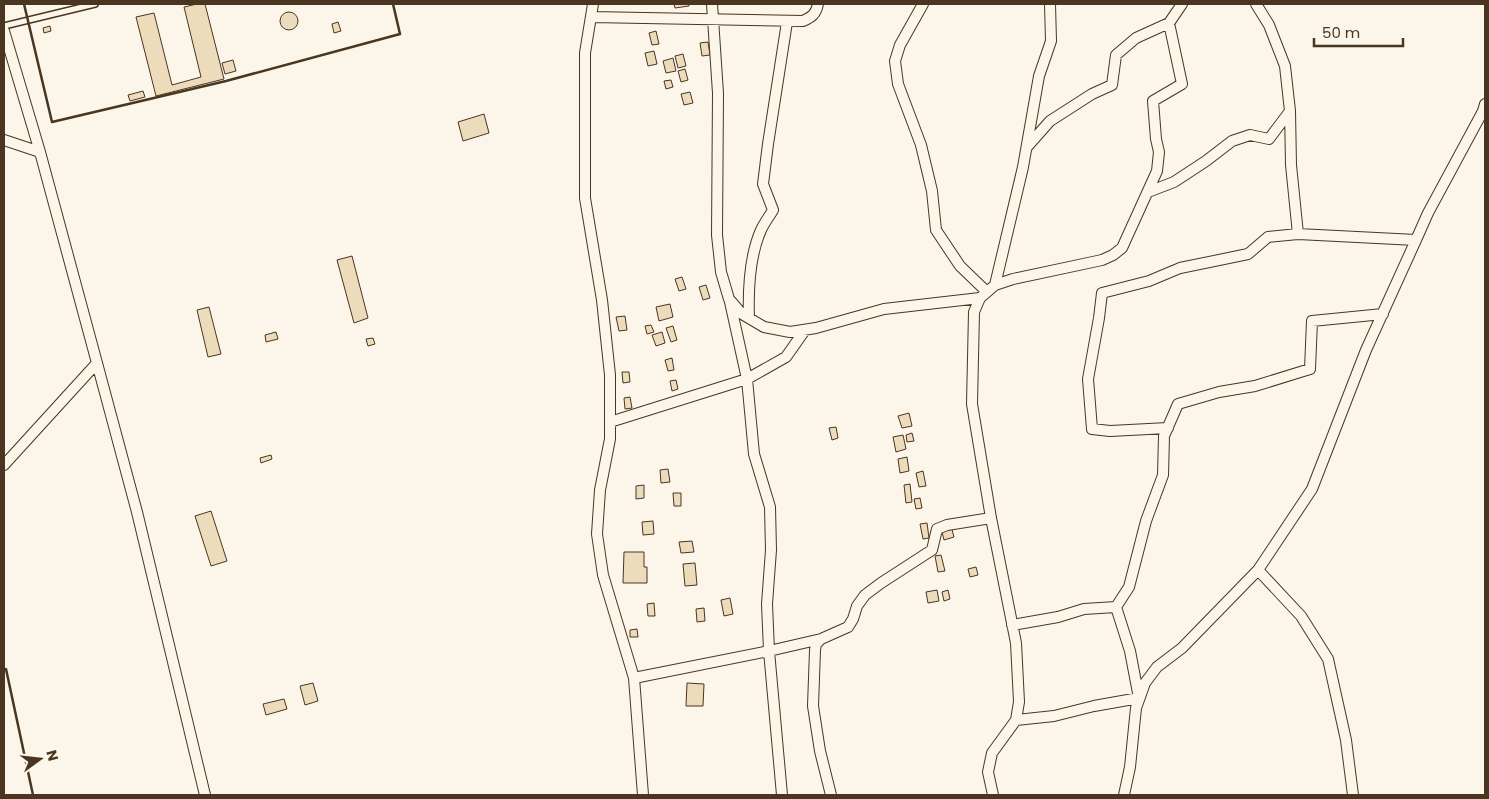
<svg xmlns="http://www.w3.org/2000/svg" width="1489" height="799" viewBox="0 0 1489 799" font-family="Poppins,sans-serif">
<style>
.building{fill:#ecdcbc;stroke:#4a3520}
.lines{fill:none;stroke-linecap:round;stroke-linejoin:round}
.service-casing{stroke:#4a3520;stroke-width:8}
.minor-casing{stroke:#4a3520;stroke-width:12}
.service{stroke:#fbf6e9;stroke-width:5}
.minor{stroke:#fbf6e9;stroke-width:10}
.wall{stroke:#4a3520;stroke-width:2.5}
</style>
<rect width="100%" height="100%" fill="#fbf6e9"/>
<path class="building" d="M197,4h8l19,75 -68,17 -20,-79 18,-4 18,72 29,-8 -17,-70z
M674,4h15v2l-14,2z
M280 21a9 9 0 1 1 18 0a9 9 0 1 1-18 0Z
M338,22l3,9 -7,2 -2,-9z
M50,26l1,5 -7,2 -1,-5z
M656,31l3,13 -7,1 -3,-12z
M708,42l2,13 -8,1 -2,-13z
M654,51l3,13 -9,2 -3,-13z
M683,54l3,12 -8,2 -3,-12z
M673,58l3,13 -10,2 -3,-12z
M233,60l3,11 -11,3 -3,-11z
M685,69l3,11 -7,2 -3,-11z
M671,80l2,7 -7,2 -2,-8z
M143,91l2,6 -15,4 -2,-6z
M690,92l3,11 -9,2 -3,-11z
M484,114l5,19 -26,8 -5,-19z
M352,256l16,62 -14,5 -17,-63z
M682,277l4,12 -7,2 -4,-12z
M706,285l4,13 -7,2 -4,-13z
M670,304l3,13 -14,4 -3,-14z
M209,307l12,47 -13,3 -11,-47z
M625,316l2,14 -8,1 -3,-14z
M651,325l3,7 -7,2 -2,-8z
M673,326l4,14 -6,2 -5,-14z
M276,332l2,7 -12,3 -1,-7z
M662,332l3,11 -9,3 -4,-11z
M373,338l2,6 -7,2 -2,-7z
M672,358l2,12 -6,1 -3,-11z
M622,372h7l1,10 -7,1z
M676,380l2,9 -6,2 -2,-10z
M630,397l2,11 -7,1 -1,-11z
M909,413l3,13 -10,2 -4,-12z
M836,427l2,11 -6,2 -3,-12z
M912,433l2,8 -7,1 -1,-7z
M903,435l3,14 -10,3 -3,-15z
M271,455l1,4 -11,4 -1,-5z
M907,457l2,14 -9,2 -2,-14z
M668,469l2,13 -9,1 -1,-13z
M923,471l3,15 -7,1 -3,-14z
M910,484l2,18 -6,1 -2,-18z
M644,485v13l-8,1v-13z
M673,493h8v13h-7z
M920,498l2,10 -6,1 -2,-10z
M211,511l16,50 -16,5 -16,-50z
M653,521l1,13 -11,1 -1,-13z
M927,523l2,15 -6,1 -3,-15z
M951,526l3,11 -10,3 -3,-12z
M692,541l2,11 -13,1 -2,-11z
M624,552h20v15h3v16h-24z
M941,555l4,16 -7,1 -3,-16z
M695,563l2,22 -12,1 -2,-22z
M976,567l2,8 -8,2 -2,-8z
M937,590l2,11 -11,2 -2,-11z
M948,590l2,9 -6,2 -2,-9z
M730,598l3,16 -9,2 -3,-16z
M654,603l1,13h-7l-1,-12z
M704,608l1,13 -8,1 -1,-13z
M637,629l1,8h-8v-7z
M313,683l5,18 -13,4 -5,-19z
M687,683l17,1 -1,22h-17z
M284,699l3,10 -21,6 -3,-11z"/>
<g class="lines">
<g class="service-casing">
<path id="service" d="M4,26l91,-22"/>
</g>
<g class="minor-casing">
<path id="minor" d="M593,4l-8,49v145l17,102 8,75v64l-10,51 -3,44 6,41 31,103 9,117
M712,4l6,89 -1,142 4,37 8,27 13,15 22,13 26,5 26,-4 68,-19 96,-11
M923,4l-23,41 -5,16 3,23 23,61 11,46 4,39 24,36 27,26
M1256,4l13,21 16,41 5,45 1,54 7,69
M591,17l212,4c9,-4 13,-7 15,-17
M4,31l36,121 57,211
M4,140l36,12
M1027,147l23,-26 42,-27 20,-9 4,-30 20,-17 33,-15 13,-19
M1148,192l26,-10 32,-21 26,-20 18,-6 19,4 21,-28
M995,285l28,-118 16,-91 12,-35 -1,-37
M730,302l17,77 7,75 16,53 1,43 -4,54 2,47 13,144
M749,318c-1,-28 0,-61 12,-88 3,-7 8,-13 12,-20l-10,-26 5,-40 19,-122
M610,422l137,-43 39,-22 19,-27
M1168,428l-58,3 -18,-2 -4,-50 11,-61 3,-25 47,-12 31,-13 68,-14 20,-17 30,-3 118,6
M4,465l93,-102 40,149 68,283
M1258,570l43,46 27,43 18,81 7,55
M1012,625l46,-8 26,-8 32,-2
M634,678l135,-27 52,-12
M1016,720l38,-4 40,-10 45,-8 -9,-47 -14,-44 13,-20 17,-66 17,-46 1,-39 14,-32 41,-12 36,-6 55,-17 2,-48 71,-7
M831,795l-11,-44 -7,-45 2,-56 1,-6 5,-5 27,-12 5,-8 4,-13 8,-11 16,-12 51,-33 5,-21 10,-4 44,-7
M993,795l-5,-23 4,-19 24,-33 3,-18 -3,-59 -25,-125 -19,-114 2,-92 6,-14 15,-13 18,-6 89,-19 11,-5 9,-7 35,-77 2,-19 -3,-13 -3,-38 29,-17 -13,-61
M1124,795l6,-28 6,-59 9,-25 12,-16 25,-19 76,-78 54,-81 54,-139 50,-110 12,-27 55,-102 2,-7"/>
</g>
<use href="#service" class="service"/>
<use href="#minor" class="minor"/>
<path class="wall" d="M24,4l28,118 174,-41 174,-47 -7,-30
M4,670l2,-1 27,126"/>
</g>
<rect width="1489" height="799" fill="none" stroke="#4a3520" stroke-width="10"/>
<g transform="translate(40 759) rotate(75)" stroke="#fbf6e9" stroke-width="4" paint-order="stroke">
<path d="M0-4L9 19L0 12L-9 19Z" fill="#4a3520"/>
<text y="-8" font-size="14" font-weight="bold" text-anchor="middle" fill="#4a3520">N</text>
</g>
<path d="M1314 38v8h89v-8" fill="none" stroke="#4a3520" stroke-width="2.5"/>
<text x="1322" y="38" font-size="15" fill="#4a3520" stroke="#fbf6e9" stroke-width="4" paint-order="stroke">50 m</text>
</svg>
